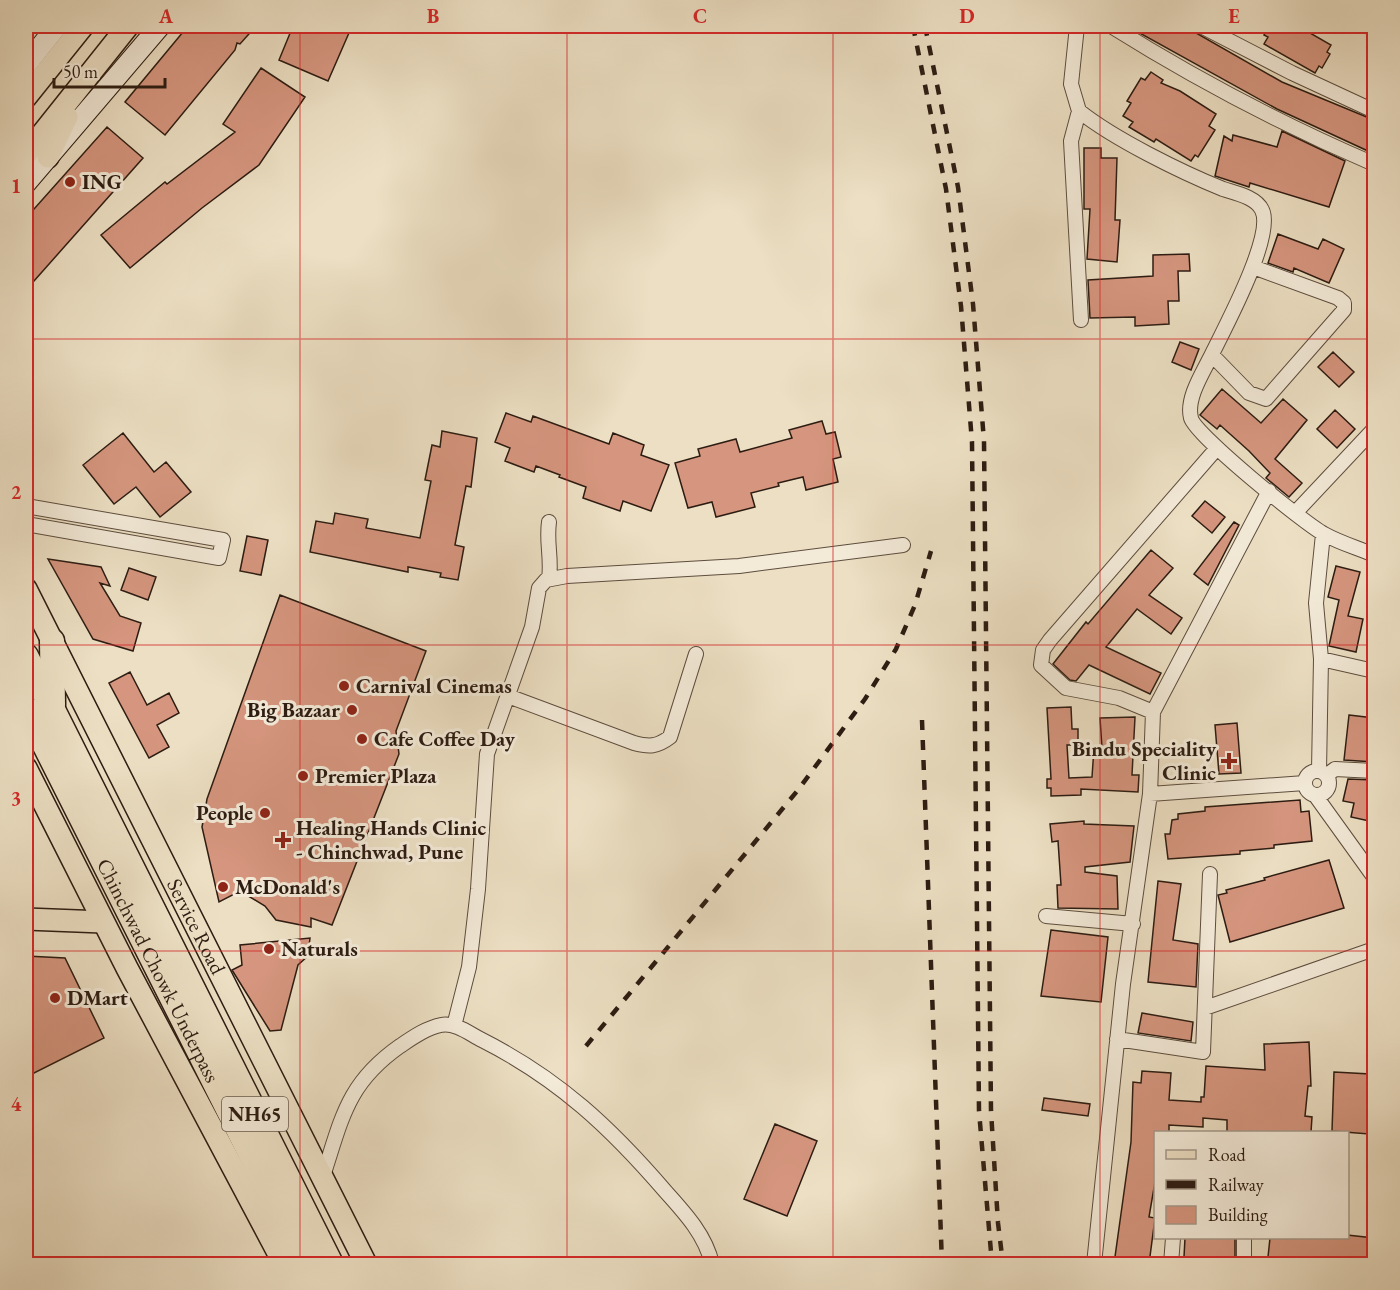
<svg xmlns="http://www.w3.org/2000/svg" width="1400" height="1290" viewBox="0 0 1400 1290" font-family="'EB Garamond',serif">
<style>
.building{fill:#d5957e;stroke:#2d1c12;stroke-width:1.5}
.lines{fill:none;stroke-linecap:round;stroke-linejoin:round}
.street-casing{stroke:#5d4d3e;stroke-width:16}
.secondary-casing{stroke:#2d1c12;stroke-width:22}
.primary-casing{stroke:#2d1c12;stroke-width:24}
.highway-casing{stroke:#2d1c12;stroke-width:27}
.street{stroke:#f3ead8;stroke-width:14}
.secondary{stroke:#f3ead8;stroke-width:20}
.primary{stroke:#ecdfc3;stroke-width:21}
.highway{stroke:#ecdfc3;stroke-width:24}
.rail{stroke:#2d1c12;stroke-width:4.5;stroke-dasharray:10 10;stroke-linecap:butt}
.grid{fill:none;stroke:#d62828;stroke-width:1.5;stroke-opacity:0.55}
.poi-dot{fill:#8f2418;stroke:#f3ead8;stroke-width:2}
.labels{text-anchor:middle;stroke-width:6;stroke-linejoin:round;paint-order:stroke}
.shield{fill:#f3ead8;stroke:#685a4d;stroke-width:1.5}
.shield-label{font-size:20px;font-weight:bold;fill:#2d1c12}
.poi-label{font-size:21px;font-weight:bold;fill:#2d1c12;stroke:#f3ead8;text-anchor:start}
.street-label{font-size:21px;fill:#2d1c12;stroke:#f3ead8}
.neatline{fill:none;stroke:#d62828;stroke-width:2}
.grid-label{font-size:20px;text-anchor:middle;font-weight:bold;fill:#d62828}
</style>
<rect width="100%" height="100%" fill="#ecdfc3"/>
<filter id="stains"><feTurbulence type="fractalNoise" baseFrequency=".00333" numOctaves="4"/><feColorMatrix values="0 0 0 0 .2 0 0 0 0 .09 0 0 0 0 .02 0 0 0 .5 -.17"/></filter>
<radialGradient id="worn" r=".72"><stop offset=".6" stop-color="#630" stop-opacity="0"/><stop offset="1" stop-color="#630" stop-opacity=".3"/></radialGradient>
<path class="building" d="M188,26h68l-16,18 -3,-1 -2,7 -70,85 -40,-33z
M293,26h59l-24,55 -49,-21z
M1127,26h57l98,56 92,38v32l-6,-3v2l-91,-42z
M1270,26h28l33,19 -4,7 3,2 -8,14 -3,-2 -4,7 -51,-29 4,-7 -4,-2z
M261,68l44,29 -46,68 -57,43 -72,60 -29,-33 64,-53 2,2 68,-52 -12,-8z
M1151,72l12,8 -2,3 19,8 36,23 -7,12 6,4 -17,27 -3,-2 -4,6 -35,-22 -2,3 -25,-15 4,-5 -10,-6 8,-13 -4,-2 14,-23 4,2z
M107,127l36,31 -117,132v-72z
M1282,131l63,30 -16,46 -79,-24 -1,4 -34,-11 9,-40 8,5 1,-6 44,12z
M1084,148h17v10h16l-2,62h5l-3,42 -30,-3 3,-50h-6z
M1278,234l40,15 5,-10 21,10 -15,34 -35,-15 -1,4 -25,-9z
M1189,254l1,17h-12l1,30h-11l1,23 -34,2v-9l-45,1 -2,-38 65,-4v-21z
M1180,342l19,7 -8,21 -19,-8z
M1333,352l21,20 -15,15 -21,-20z
M1222,389l39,34 22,-24 24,21 -32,39 27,24 -13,14 -23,-19 4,-5 -21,-22 -29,-26 -3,4 -17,-14z
M1335,410l20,19 -18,19 -20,-19z
M506,413l25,9 2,-6 76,28 4,-11 31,12 -3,10 28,10 -18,46 -28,-10 -3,10 -37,-13 3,-11 -27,-10 1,-2 -24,-9 -2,6 -29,-11 5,-13 -15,-6z
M822,421l4,13 9,-2 6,25 -8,2 5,23 -32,8 -3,-13 -25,6 1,3 -28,7 4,14 -39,10 -4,-15 -24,6 -13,-45 25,-7 -2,-7 38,-10 4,13 52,-14 -3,-8z
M442,431l35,7 -6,49 -5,-1 -11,59 9,2 -6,33 -18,-3 1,-4 -33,-6v5l-98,-20 6,-31 17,3 2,-11 33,6 -2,9 54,10 11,-57 -6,-1 7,-35 8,2z
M123,433l31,39 12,-10 25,30 -31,25 -24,-30 -22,17 -31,-39z
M1205,501l20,16 -13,16 -20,-17z
M1234,522l5,3 -31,60 -14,-11z
M247,536l21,4 -7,35 -21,-4z
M1151,550l22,18 -24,27 33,23 -11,16 -34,-25 -31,38 55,26 -11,21 -61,-29 -13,16 -6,-1 -17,-16 33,-42 2,2z
M48,559l53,8 9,19 -10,-3 20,33 21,7 -8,28 -40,-12z
M1336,566l24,6 -12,44 15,3 -7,33 -27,-6 10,-46 -11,-3z
M129,568l27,9 -8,23 -27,-10z
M280,595l146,56 -30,80 3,23 -67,171 -21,-7v9l-35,-7 -11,-14 -25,-15 -21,11 -17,-75 5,-28z
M130,672l17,33 22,-12 10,20 -22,12 12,22 -20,11 -40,-75z
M1071,707l1,22h6v16h-11l2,33 23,-1 2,-29h8l-2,-30 35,-1 -3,58h7l-1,17 -57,-3v6l-30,1v-8h-4v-9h4l-4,-71z
M1349,715l25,3v44l-30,-2z
M1237,723l4,50 -22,1 -4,-49z
M1348,779l26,1v42l-23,-5 3,-14 -11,-2z
M1300,800l1,12 8,-1 3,30 -38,4v3l-34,3v3l-72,5 -3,-25h5l2,-14 6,-1v-5l27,-3v-4z
M1084,821v3l50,2 -4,36 -45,5v5l32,4 1,33 -60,-1 -1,-23h4l-3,-44 -6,1 -2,-18z
M1329,860l15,48 -114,34 -12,-47 9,-2 -1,-3 39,-10 -1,-2z
M1158,881l23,3 -8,56 25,4 -2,43 -48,-5z
M1051,930l57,7 -7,65 -60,-6z
M310,938l-2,18 -10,9 -17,65 -11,1 -38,-61 10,-5 -2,-20z
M26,956l39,2 39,80 -78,39z
M1142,1013l51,9 -2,19 -53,-8z
M1309,1042l2,44h-3l-3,30 7,1 -1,15h-84v-12l-24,-2v9l-34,-2v7h-14v50l-6,35 6,1 -6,46h-35l17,-122 2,-60 8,1 1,-12 29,2 -2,27 32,2v-5h3l2,-31 59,4 -1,-26z
M1334,1072l36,2 -1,60 -37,-3z
M1044,1098l46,6 -2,12 -46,-6z
M775,1124l42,17 -30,75 -43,-17z
M1347,1235l27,3v26h-43l-63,-7 2,-19h77z
M1185,1238h50v20l-51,-1z"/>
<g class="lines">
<g class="street-casing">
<path id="street" d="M1077,26l-6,58 8,27c35,28 102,61 144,78 12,4 33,8 39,21 13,26 -39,121 -52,148 -8,16 -24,41 -19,60 4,17 113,105 133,116 16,9 34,14 50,21
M1111,26c83,52 172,99 263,138
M1201,26l91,47 82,38
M1366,26l8,2
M1079,111l-8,30 10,179
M1212,355l37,38 17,6 78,-89v-7l-6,-5 -85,-31
M26,506l197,34 -4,18 -193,-34
M1296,512l78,-83
M549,522c-3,21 3,36 0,57
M1321,659l53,12
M508,696l126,47c15,4 23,4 36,-6l26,-83
M1153,712l-34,-14 -53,-10 -25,-23 2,-15 7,-10 167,-192
M1305 783a12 12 0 1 1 24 0a12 12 0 1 1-24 0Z
M1319,771l2,-112 -5,-56 7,-69
M1327,775l8,-6 39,2
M1150,794l155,-11
M1315,795l59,82
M1046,916l87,8
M1205,1008l169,-59
M454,1026l15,-59 9,-78 9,-135 45,-127 7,-39 7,-8 21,-4 172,-10 164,-21
M1117,1039l86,13 7,-178
M322,1179c20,-60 24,-95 78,-133 12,-8 26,-18 41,-21 14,-3 29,9 41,15 77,39 129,88 184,152 19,21 40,44 46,72
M1094,1264l29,-280 27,-190 3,-82 116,-221
M1171,1264l2,-26
M1244,1264v-26"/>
</g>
<g class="secondary-casing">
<path id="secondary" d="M26,65l31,-39
M26,183l134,-157"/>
</g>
<g class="primary-casing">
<g id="primary">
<path d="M26,97l57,-71"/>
<path d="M26,154l102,-128"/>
<path d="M48,157l19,-40"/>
<path id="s1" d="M26,589l340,675"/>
<path d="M26,768l101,200 157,296"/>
<path d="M26,919l77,3"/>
</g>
</g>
<g class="highway-casing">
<g id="highway">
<path d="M52,641l1,64"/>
<path d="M26,656l305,608"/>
<path id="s2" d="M26,708l280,556"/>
</g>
</g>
<use href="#street" class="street"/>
<use href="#secondary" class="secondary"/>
<use href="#primary" class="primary"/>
<use href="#highway" class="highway"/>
<path class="rail" d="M913,26l33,163 15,117 11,136 7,669 13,153
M925,26l33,161 15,117 11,137 7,670 7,112 5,41
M922,720l20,544
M586,1046l212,-256 67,-91 31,-50 19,-44 16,-54"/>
</g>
<path class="grid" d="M300,26v1238M567,26v1238M833,26v1238M1100,26v1238M26,339h1348M26,645h1348M26,951h1348"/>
<g class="poi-dot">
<circle cx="70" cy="182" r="6"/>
<circle cx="344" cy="686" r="6"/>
<circle cx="352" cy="710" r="6"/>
<circle cx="362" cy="739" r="6"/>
<path d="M1226 752h6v6h6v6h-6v6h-6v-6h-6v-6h6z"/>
<circle cx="303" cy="776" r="6"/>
<circle cx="265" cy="813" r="6"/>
<path d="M280 831h6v6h6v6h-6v6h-6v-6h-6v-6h6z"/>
<circle cx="223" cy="887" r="6"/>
<circle cx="269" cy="949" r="6"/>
<circle cx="55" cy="998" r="6"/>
</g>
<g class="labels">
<rect class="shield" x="222" y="1097" width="66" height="34" rx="4.5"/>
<g class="shield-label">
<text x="255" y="1121">NH65</text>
</g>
<g class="poi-label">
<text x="82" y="189">ING</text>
<text x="356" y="693">Carnival Cinemas</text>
<text x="340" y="717" text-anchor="end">Big Bazaar</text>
<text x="374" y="746">Cafe Coffee Day</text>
<text x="1216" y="756" text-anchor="end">Bindu Speciality<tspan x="1216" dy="24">Clinic</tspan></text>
<text x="315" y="783">Premier Plaza</text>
<text x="253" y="820" text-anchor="end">People</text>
<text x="296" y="835">Healing Hands Clinic<tspan x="296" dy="24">- Chinchwad, Pune</tspan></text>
<text x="235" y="894">McDonald's</text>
<text x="281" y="956">Naturals</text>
<text x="67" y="1005">DMart</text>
</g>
<g class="street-label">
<text dy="7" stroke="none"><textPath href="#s1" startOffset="378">Service Road</textPath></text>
<text dy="7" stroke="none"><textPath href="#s2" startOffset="294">Chinchwad Chowk Underpass</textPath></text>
</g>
</g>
<rect width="1400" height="1290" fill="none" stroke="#ecdfc3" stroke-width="66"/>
<rect x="1154" y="1131" width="195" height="108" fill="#f3ead8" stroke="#a49889" stroke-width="1.5"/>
<rect x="1166" y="1150" width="30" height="9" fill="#ecdfc3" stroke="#a49889" stroke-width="1.5"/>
<text x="1208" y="1161" font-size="18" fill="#2d1c12">Road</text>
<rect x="1166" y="1180" width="30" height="9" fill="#2d1c12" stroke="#a49889" stroke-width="1.5"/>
<text x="1208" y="1191" font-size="18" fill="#2d1c12">Railway</text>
<rect x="1166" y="1206" width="30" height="18" fill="#d5957e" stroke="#a49889" stroke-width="1.5"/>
<text x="1208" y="1221" font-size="18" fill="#2d1c12">Building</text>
<path d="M54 78v9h111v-9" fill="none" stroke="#2d1c12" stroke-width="3"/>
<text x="63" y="78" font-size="18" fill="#2d1c12" stroke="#f3ead8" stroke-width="4.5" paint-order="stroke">50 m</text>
<rect x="33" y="33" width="1334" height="1224" class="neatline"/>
<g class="grid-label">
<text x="166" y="23">A</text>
<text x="433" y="23">B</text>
<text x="700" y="23">C</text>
<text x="967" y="23">D</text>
<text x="1234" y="23">E</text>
<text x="16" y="193">1</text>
<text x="16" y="499">2</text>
<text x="16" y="805">3</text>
<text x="16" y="1111">4</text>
</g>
<rect width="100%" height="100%" filter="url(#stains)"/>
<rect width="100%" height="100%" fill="url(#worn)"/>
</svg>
